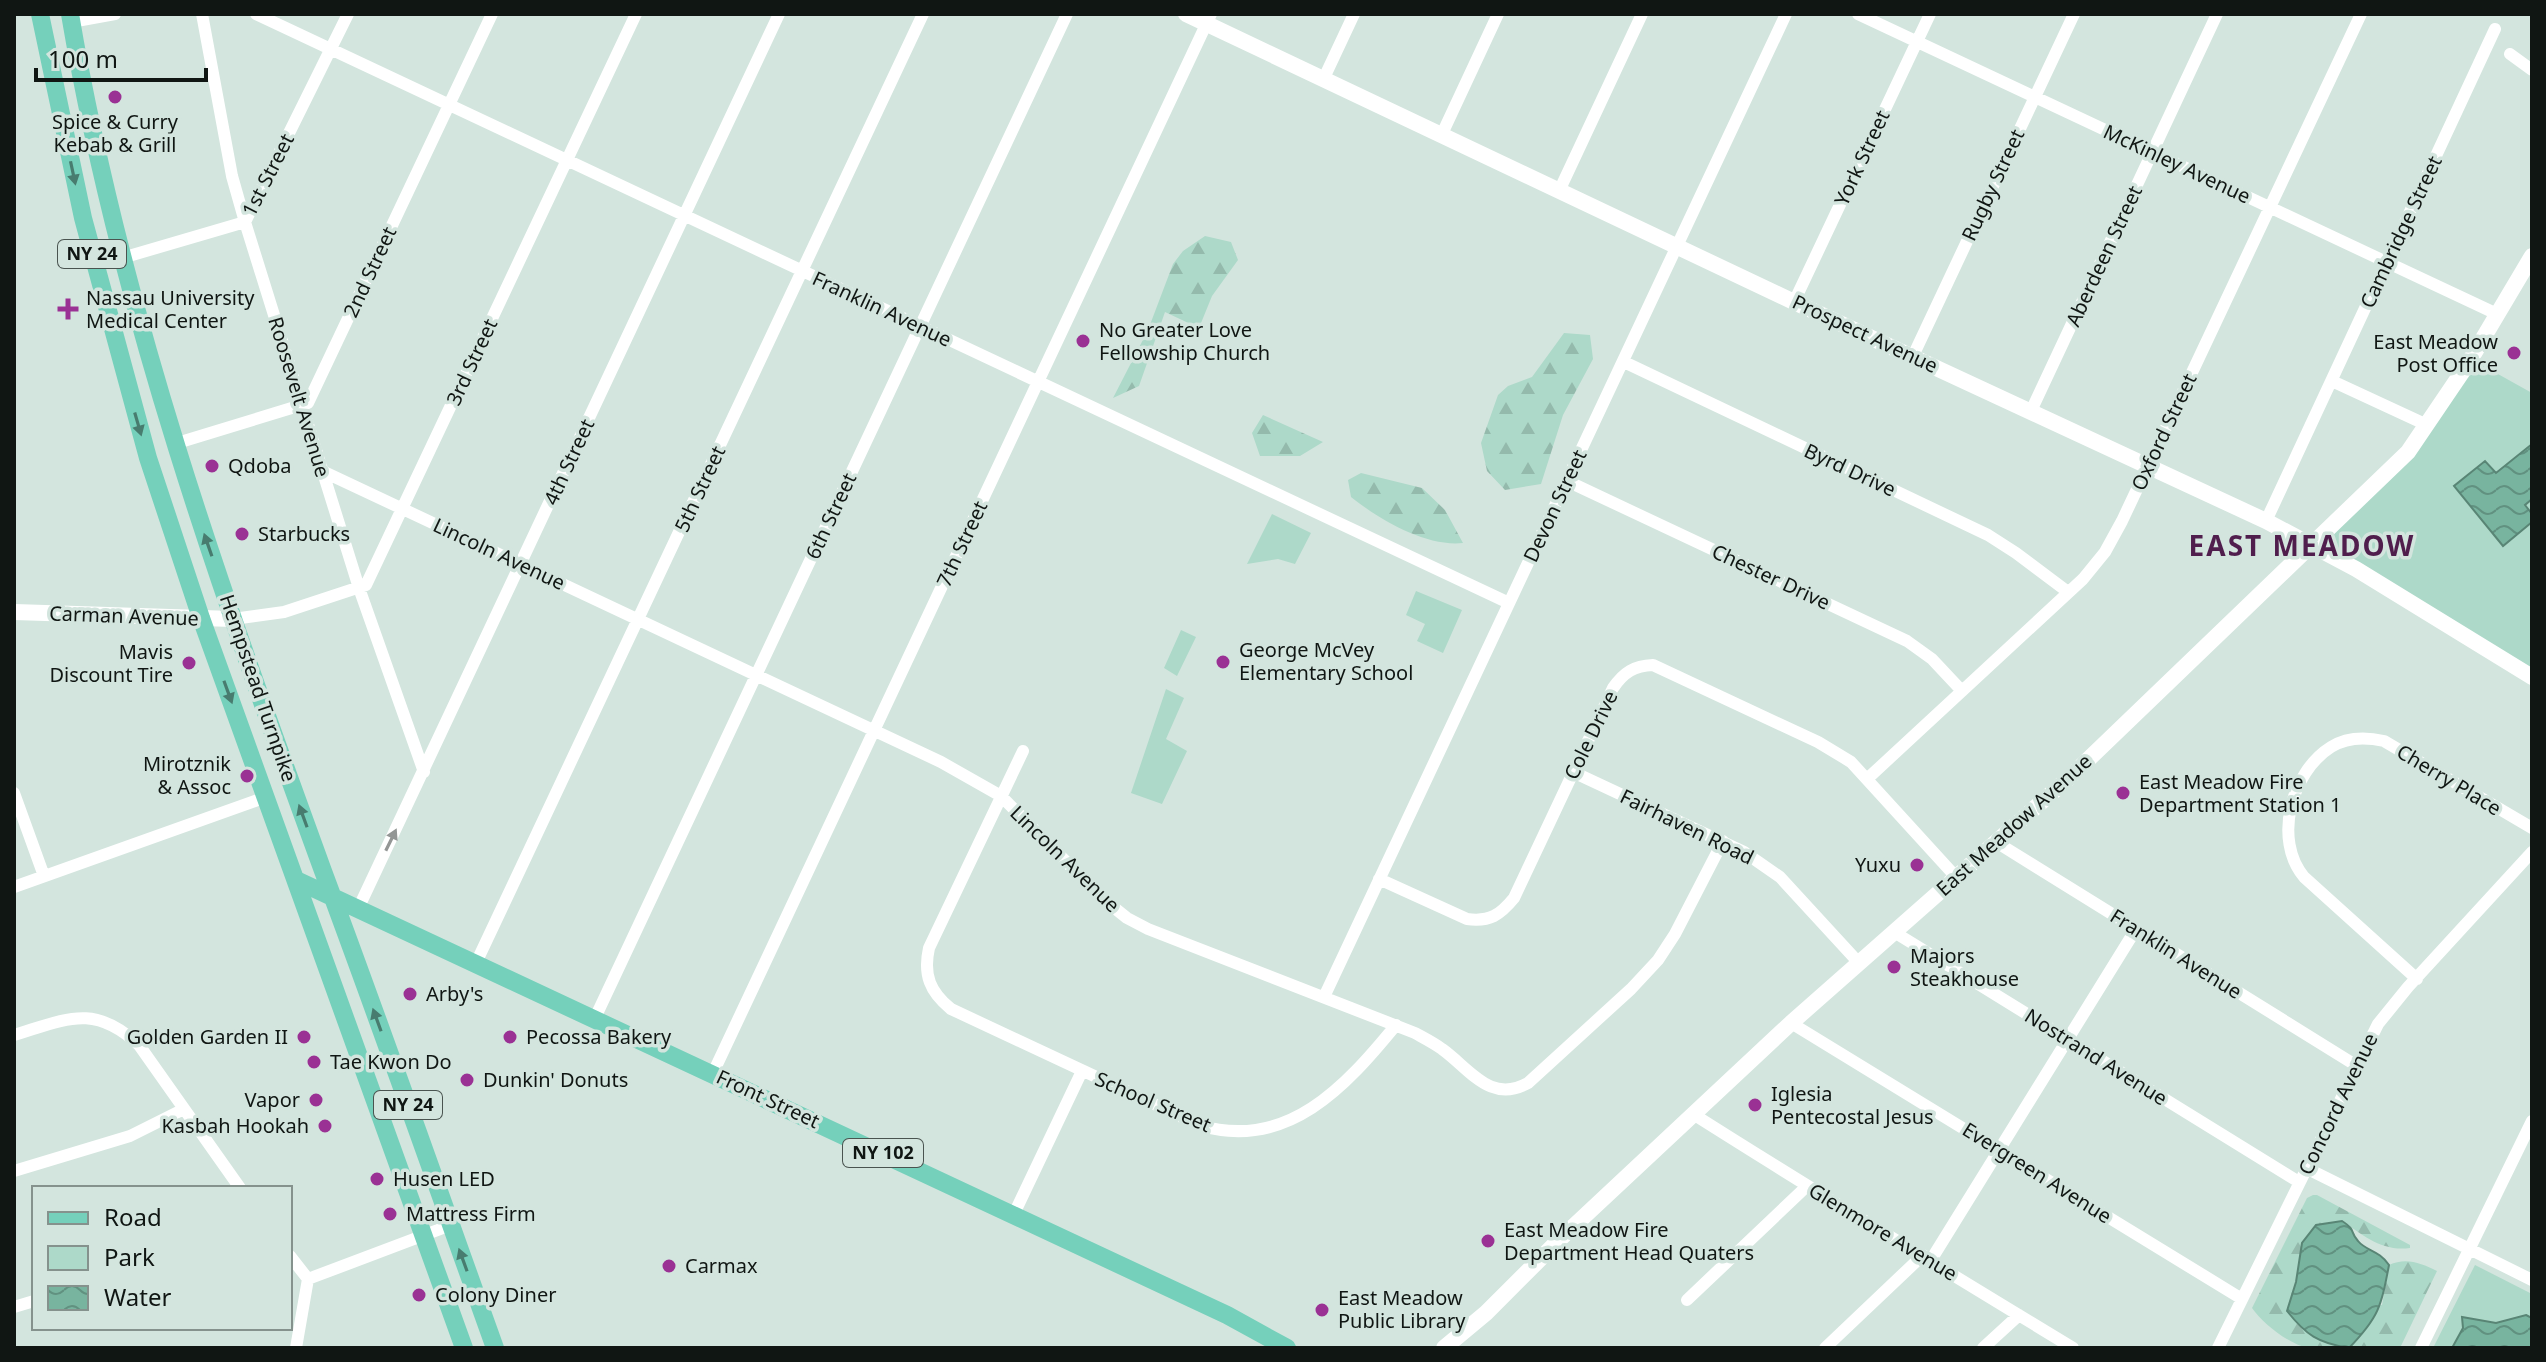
<svg xmlns="http://www.w3.org/2000/svg" width="2546" height="1362" viewBox="0 0 2546 1362" font-family="'Noto Sans',sans-serif">
<style>
.green{fill:#add9c9}
.forest{fill:url(#forest-firs)}
.water{fill:url(#water-waves);stroke:#598575;stroke-width:2}
.lines{fill:none;stroke-linecap:round;stroke-linejoin:round}
.street{stroke:#fff;stroke-width:12}
.secondary{stroke:#fff;stroke-width:16}
.primary{stroke:#75d0bb;stroke-width:18}
.oneway{fill:#487c6f}
.oneway2{fill:#939695}
.poi-dot{fill:#9a3194;stroke:#d3e5de;stroke-width:3}
.labels{text-anchor:middle;stroke-width:7;stroke-linejoin:round;paint-order:stroke}
.shield{fill:#d3e5de;stroke:#4a5450;stroke-width:2}
.shield-label{font-size:18px;font-weight:bold;fill:#101613}
.poi-label{font-size:20px;fill:#101613;stroke:#d3e5de;text-anchor:start}
.street-label{font-size:20px;fill:#101613;stroke:#d3e5de}
.district-label{font-size:28px;font-weight:bold;letter-spacing:2px;fill:#501e4d;stroke:#d3e5de}
</style>
<defs>
<pattern id="forest-firs" width="22" height="20" patternUnits="userSpaceOnUse" patternTransform="scale(2)"><rect width="22" height="20" fill="#add9c9"/><path d="M5 1l3.5 6h-7zM16 11l3.5 6h-7z" fill="#94baac"/></pattern>
<pattern id="water-waves" width="16" height="10" patternUnits="userSpaceOnUse" patternTransform="scale(2)"><rect width="16" height="10" fill="#78b49f"/><path d="M0 5q4-4 8 0t8 0" fill="none" stroke="#619180"/></pattern>
</defs>
<rect width="100%" height="100%" fill="#d3e5de"/>
<path class="green" d="M2471,359l61,34v284l-218,-132 94,-93z
M1272,514l39,19 -16,31 -17,-5 -31,5z
M1416,591l46,19 -19,43 -26,-12 8,-17 -19,-9z
M1181,630l15,7 -19,39 -13,-8z
M1166,689l18,9 -18,41 21,12 -25,53 -31,-11z
M2475,1265l57,29v54h-99z"/>
<path class="forest" d="M1205,236l26,6 7,18 -26,36 -13,32 -34,-16 -26,74 -26,12 35,-68 25,-66 10,-13z
M1564,333l26,2 3,24 -30,56 -22,69 -36,6 -18,-19 -6,-28 17,-48 10,-9 24,-9z
M1263,415l60,27 -23,14h-40l-8,-23z
M1361,473l61,15 23,22 18,33c-37,4 -83,-23 -112,-46l-3,-17z
M2313,1195h4l93,50v3c-28,4 -47,-13 -68,-27l-46,61 -9,29 95,-6 7,-40c17,-8 32,-2 48,6l-37,77c-27,0 -66,4 -91,0 -19,-3 -46,-24 -57,-40l55,-110z"/>
<path class="water" d="M2532,444v55l-7,6 7,9v8l-29,24 -49,-60 31,-25 11,12z
M2342,1221c15,10 7,10 16,20 8,10 21,9 31,24 -8,42 -10,52 -40,83 -31,-5 -43,-13 -62,-37l9,-29 6,-39 14,-18z
M2526,1315l6,3v30h-80l11,-20 -1,-11 34,6z"/>
<g class="lines">
<path class="street" d="M202,14l30,162 13,46 114,366 65,184
M256,14l1253,589
M1858,14l639,300
M71,22l44,-8
M2510,54l22,16
M1324,78l30,-64
M1442,134l56,-120
M1560,189l82,-175
M122,258l123,-36 103,-208
M1794,302l136,-288
M1913,356l161,-342
M1624,362l364,173 28,18 52,39
M2332,381l95,44
M2031,411l186,-397
M174,444l134,-41 184,-389
M322,471l619,291 60,34 101,102 25,20 21,11 267,104c9,5 19,10 27,16 28,20 48,55 86,34l103,-94 27,-29 17,-26 48,-93
M1567,481l340,160 25,18 30,32
M2266,521l229,-492
M233,619l51,-7 82,-27 270,-571
M1023,751l-94,197c-6,27 1,44 22,61l248,116c88,27 147,-39 197,-100
M1573,772l171,80 36,25 79,86
M1867,779l216,-200 22,-27 17,-31 239,-507
M14,793l30,83
M1996,842l361,224
M1379,879l88,40c23,3 33,-4 47,-21l99,-210c11,-16 21,-22 40,-23l165,77 33,20 105,115
M14,887l252,-90
M358,909l421,-895
M1894,932l405,250
M476,963l447,-949
M2417,979l-113,-102c-31,-37 -13,-105 27,-130 16,-10 35,-10 53,-6l148,87
M1324,997l462,-983
M595,1018l472,-1004
M1791,1023l451,276
M14,1035c53,-16 80,-32 125,10l101,143
M713,1073l498,-1059
M1693,1114c126,80 253,157 380,234
M2308,1169l224,111
M14,1171l116,-35 54,-27
M1014,1214l68,-143
M290,1256l18,23
M1931,1260l205,-331
M308,1279l143,-54
M1687,1300l119,-113
M14,1307l20,-6
M296,1348l12,-69
M1825,1348l98,-93
M1983,1348l36,-33
M2218,1348l160,-324 30,-37 124,-135
M2421,1348l111,-227"/>
<path class="secondary" d="M1186,14l608,288 472,219 90,48 176,108
M14,612l219,7
M1444,1348l42,-35 74,-74 231,-216 280,-247 337,-324 61,-90 63,-106"/>
<path class="primary" d="M40,14l43,204 65,240 53,160 263,730
M70,14c50,295 151,577 253,857 59,158 115,318 172,477
M296,880l931,435 60,33"/>
</g>
<defs><path id="oneway-solid" d="M-6-.8H1V-3.2L6.5 0L1 3.2V.8H-6Z" transform="scale(2)"/></defs>
<g class="oneway">
<use href="#oneway-solid" transform="translate(73 173) rotate(78)"/>
<use href="#oneway-solid" transform="translate(138 424) rotate(74)"/>
<use href="#oneway-solid" transform="translate(208 545) rotate(-109)"/>
<use href="#oneway-solid" transform="translate(228 692) rotate(70)"/>
<use href="#oneway-solid" transform="translate(303 816) rotate(-110)"/>
<use href="#oneway-solid" transform="translate(377 1020) rotate(-110)"/>
<use href="#oneway-solid" transform="translate(463 1260) rotate(-110)"/>
</g>
<use class="oneway2" href="#oneway-solid" transform="translate(391 840) rotate(-64)"/>
<g class="poi-dot">
<circle cx="115" cy="97" r="8"/>
<path d="M64 297h8v8h8v8h-8v8h-8v-8h-8v-8h8z"/>
<circle cx="1083" cy="341" r="8"/>
<circle cx="2514" cy="353" r="8"/>
<circle cx="212" cy="466" r="8"/>
<circle cx="242" cy="534" r="8"/>
<circle cx="1223" cy="662" r="8"/>
<circle cx="189" cy="663" r="8"/>
<circle cx="247" cy="776" r="8"/>
<circle cx="2123" cy="793" r="8"/>
<circle cx="1917" cy="865" r="8"/>
<circle cx="1894" cy="967" r="8"/>
<circle cx="410" cy="994" r="8"/>
<circle cx="304" cy="1037" r="8"/>
<circle cx="510" cy="1037" r="8"/>
<circle cx="314" cy="1062" r="8"/>
<circle cx="467" cy="1080" r="8"/>
<circle cx="316" cy="1100" r="8"/>
<circle cx="1755" cy="1105" r="8"/>
<circle cx="325" cy="1126" r="8"/>
<circle cx="377" cy="1179" r="8"/>
<circle cx="390" cy="1214" r="8"/>
<circle cx="1488" cy="1241" r="8"/>
<circle cx="669" cy="1266" r="8"/>
<circle cx="419" cy="1295" r="8"/>
<circle cx="1322" cy="1310" r="8"/>
</g>
<g class="labels">
<g class="shield">
<rect x="58" y="240" width="68" height="28" rx="6"/>
<rect x="374" y="1091" width="68" height="28" rx="6"/>
<rect x="843" y="1139" width="80" height="28" rx="6"/>
</g>
<g class="shield-label">
<text x="92" y="260">NY 24</text>
<text x="408" y="1111">NY 24</text>
<text x="883" y="1159">NY 102</text>
</g>
<g class="poi-label">
<text x="115" y="129" text-anchor="middle">Spice &amp; Curry<tspan x="115" dy="23">Kebab &amp; Grill</tspan></text>
<text x="86" y="305">Nassau University<tspan x="86" dy="23">Medical Center</tspan></text>
<text x="1099" y="337">No Greater Love<tspan x="1099" dy="23">Fellowship Church</tspan></text>
<text x="2498" y="349" text-anchor="end">East Meadow<tspan x="2498" dy="23">Post Office</tspan></text>
<text x="228" y="473">Qdoba</text>
<text x="258" y="541">Starbucks</text>
<text x="1239" y="657">George McVey<tspan x="1239" dy="23">Elementary School</tspan></text>
<text x="173" y="659" text-anchor="end">Mavis<tspan x="173" dy="23">Discount Tire</tspan></text>
<text x="231" y="771" text-anchor="end">Mirotznik<tspan x="231" dy="23">&amp; Assoc</tspan></text>
<text x="2139" y="789">East Meadow Fire<tspan x="2139" dy="23">Department Station 1</tspan></text>
<text x="1901" y="872" text-anchor="end">Yuxu</text>
<text x="1910" y="963">Majors<tspan x="1910" dy="23">Steakhouse</tspan></text>
<text x="426" y="1001">Arby's</text>
<text x="288" y="1044" text-anchor="end">Golden Garden II</text>
<text x="526" y="1044">Pecossa Bakery</text>
<text x="330" y="1069">Tae Kwon Do</text>
<text x="483" y="1087">Dunkin' Donuts</text>
<text x="1771" y="1101">Iglesia<tspan x="1771" dy="23">Pentecostal Jesus</tspan></text>
<text x="300" y="1107" text-anchor="end">Vapor</text>
<text x="309" y="1133" text-anchor="end">Kasbah Hookah</text>
<text x="393" y="1186">Husen LED</text>
<text x="406" y="1221">Mattress Firm</text>
<text x="1504" y="1237">East Meadow Fire<tspan x="1504" dy="23">Department Head Quaters</tspan></text>
<text x="685" y="1273">Carmax</text>
<text x="435" y="1302">Colony Diner</text>
<text x="1338" y="1305">East Meadow<tspan x="1338" dy="23">Public Library</tspan></text>
</g>
<g class="street-label">
<text transform="translate(1862 158) rotate(-65)" y="7">York Street</text>
<text transform="translate(2177 164) rotate(25)" y="7">McKinley Avenue</text>
<text transform="translate(268 175) rotate(-63)" y="7">1st Street</text>
<text transform="translate(1993 185) rotate(-65)" y="7">Rugby Street</text>
<text transform="translate(2401 232) rotate(-65)" y="7">Cambridge Street</text>
<text transform="translate(2104 256) rotate(-65)" y="7">Aberdeen Street</text>
<text transform="translate(370 272) rotate(-65)" y="7">2nd Street</text>
<text transform="translate(882 309) rotate(25)" y="7">Franklin Avenue</text>
<text transform="translate(1865 334) rotate(25)" y="7">Prospect Avenue</text>
<text transform="translate(472 362) rotate(-65)" y="7">3rd Street</text>
<text transform="translate(299 397) rotate(73)" y="7">Roosevelt Avenue</text>
<text transform="translate(2164 432) rotate(-65)" y="7">Oxford Street</text>
<text transform="translate(569 462) rotate(-65)" y="7">4th Street</text>
<text transform="translate(1850 470) rotate(25)" y="7">Byrd Drive</text>
<text transform="translate(700 489) rotate(-65)" y="7">5th Street</text>
<text transform="translate(1555 506) rotate(-65)" y="7">Devon Street</text>
<text transform="translate(831 516) rotate(-65)" y="7">6th Street</text>
<text transform="translate(962 544) rotate(-65)" y="7">7th Street</text>
<text transform="translate(499 554) rotate(25)" y="7">Lincoln Avenue</text>
<text transform="translate(1771 577) rotate(25)" y="7">Chester Drive</text>
<text transform="translate(124 616) rotate(2)" y="7">Carman Avenue</text>
<text transform="translate(258 688) rotate(71)" y="7">Hempstead Turnpike</text>
<text transform="translate(1591 735) rotate(-64)" y="7">Cole Drive</text>
<text transform="translate(2449 780) rotate(31)" y="7">Cherry Place</text>
<text transform="translate(2014 825) rotate(-42)" y="7">East Meadow Avenue</text>
<text transform="translate(1687 827) rotate(26)" y="7">Fairhaven Road</text>
<text transform="translate(1065 859) rotate(44)" y="7">Lincoln Avenue</text>
<text transform="translate(2176 954) rotate(32)" y="7">Franklin Avenue</text>
<text transform="translate(2096 1057) rotate(32)" y="7">Nostrand Avenue</text>
<text transform="translate(768 1099) rotate(25)" y="7">Front Street</text>
<text transform="translate(1153 1102) rotate(23)" y="7">School Street</text>
<text transform="translate(2338 1104) rotate(-64)" y="7">Concord Avenue</text>
<text transform="translate(2037 1173) rotate(32)" y="7">Evergreen Avenue</text>
<text transform="translate(1883 1232) rotate(31)" y="7">Glenmore Avenue</text>
</g>
<g class="district-label">
<text x="2302" y="556">EAST MEADOW</text>
</g>
</g>
<rect width="2546" height="1362" fill="none" stroke="#101613" stroke-width="32"/>
<rect x="32" y="1186" width="260" height="144" fill="#d3e5de" stroke="#85928d" stroke-width="2"/>
<rect x="48" y="1212" width="40" height="12" fill="#75d0bb" stroke="#85928d" stroke-width="2"/>
<text x="104" y="1226" font-size="24" fill="#101613">Road</text>
<rect x="48" y="1246" width="40" height="24" fill="#add9c9" stroke="#85928d" stroke-width="2"/>
<text x="104" y="1266" font-size="24" fill="#101613">Park</text>
<rect x="48" y="1286" width="40" height="24" fill="url(#water-waves)" stroke="#85928d" stroke-width="2"/>
<text x="104" y="1306" font-size="24" fill="#101613">Water</text>
<path d="M36 68v12h170v-12" fill="none" stroke="#101613" stroke-width="4"/>
<text x="48" y="68" font-size="24" fill="#101613" stroke="#d3e5de" stroke-width="6" paint-order="stroke">100 m</text>
</svg>
